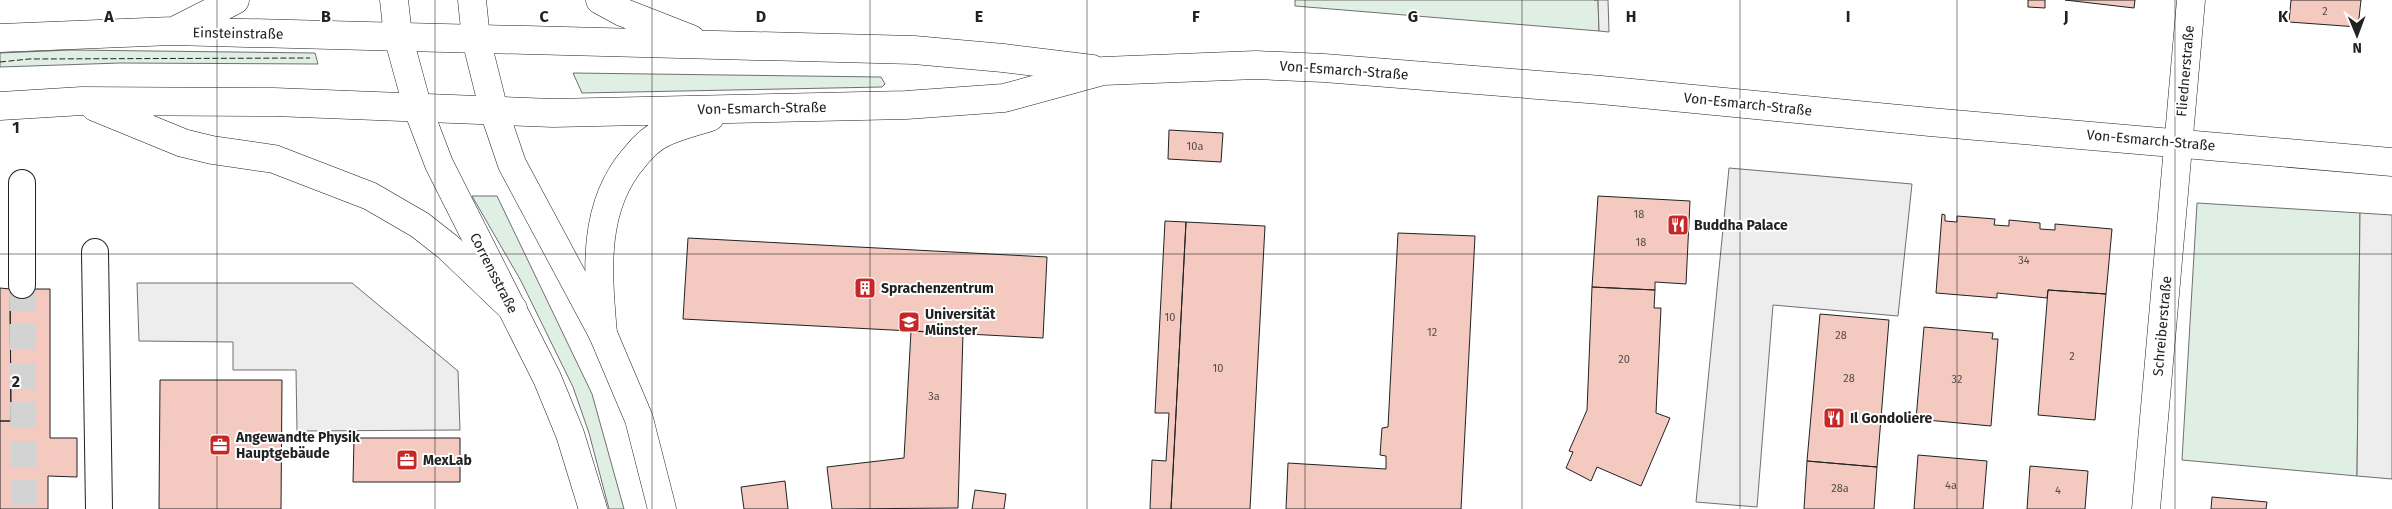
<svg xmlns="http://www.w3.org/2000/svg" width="2392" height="509" viewBox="0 0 2392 509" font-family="'Fira Sans',sans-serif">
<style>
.green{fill:#e0efe3;stroke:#6f6f6f}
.parking{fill:#ededed;stroke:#6f6f6f}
.building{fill:#f3c9c0;stroke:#222}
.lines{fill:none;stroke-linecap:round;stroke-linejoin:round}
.pedestrian-tunnel{stroke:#d3d3d3;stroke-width:26;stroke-dasharray:26 13;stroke-linecap:butt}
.pedestrian-casing{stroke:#222;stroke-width:28}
.minor-casing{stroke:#222;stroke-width:29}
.tertiary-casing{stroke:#222;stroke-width:29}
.secondary-casing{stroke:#222;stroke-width:29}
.pedestrian{stroke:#fff;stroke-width:26}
.minor{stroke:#fff;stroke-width:28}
.tertiary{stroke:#fff;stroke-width:28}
.secondary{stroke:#fff;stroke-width:28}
.fence{stroke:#222;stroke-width:1;stroke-dasharray:6 2.5;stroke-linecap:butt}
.grid{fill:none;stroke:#222;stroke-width:1;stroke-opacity:0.55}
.labels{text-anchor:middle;stroke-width:4;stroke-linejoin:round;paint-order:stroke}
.number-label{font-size:11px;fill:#564c4a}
.street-label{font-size:14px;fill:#222;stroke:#fff}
.poi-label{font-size:14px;font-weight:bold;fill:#222;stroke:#fff;text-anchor:start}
.grid-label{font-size:16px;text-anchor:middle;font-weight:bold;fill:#222;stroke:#fff;stroke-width:4;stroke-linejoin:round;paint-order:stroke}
</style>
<rect width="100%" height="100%" fill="#fff"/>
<path class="green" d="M1295,0h303l1,31 -304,-25z
M71,50l244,3 3,11 -198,-1 -120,4v-14z
M573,73l308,4 4,7 -3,3 -300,6z
M472,196h25l95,198 32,115h-15l-20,-76 -16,-46 -52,-106z
M2197,203l163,10 -3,263 -175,-16z"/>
<path class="parking" d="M1594,0h14l1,32 -10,-1 -1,-31z
M1729,168l183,16 -14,132 -125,-11 -16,202 -61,-5z
M2360,213l32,2v264l-35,-3z
M137,283h215l106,88 2,59 -163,1 -1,-61h-63v-28l-94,-1z"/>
<path class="building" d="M2028,0h17v8l-17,-1z
M2065,0h70l-1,8z
M2291,0h70l-3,27 -69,-5z
M1169,130l54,3 -2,29 -53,-3z
M1598,196l92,5 -4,83 -31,-2v8l-63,-3z
M1942,214l3,1v6l12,1v-6l38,3 -1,6 15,1v-6l31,3v6l15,1v-6l57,5 -6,65 -58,-4 -1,8 -50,-5v5l-61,-5z
M1165,221l21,1 -15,287h-21l2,-49 14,1 3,-48h-14z
M1186,222l79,4 -15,283h-79z
M1398,233l77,3 -14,273h-175l2,-46 98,6v-13l-6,-1 2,-27 6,-1z
M688,238l359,19 -4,81 -360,-19z
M1592,287l63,3 -1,18h7l-5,105 14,5 -29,68 -44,-19 -6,14 -25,-13 7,-16 -4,-1 18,-41z
M0,288l10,1 1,132h-11z
M10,289h40v149h27v39l-29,-1v33h-48v-88h11z
M2048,290l58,4 -11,126 -57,-5z
M1820,314l69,6 -12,147 -70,-6z
M1924,327l69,6 -1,6h6l-7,87 -75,-7z
M911,331l52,2 -5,175 -126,1 -5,-42 77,-9z
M160,380h122l-1,129h-122z
M354,438h106v44h-107z
M1918,455l69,6 -4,48h-69z
M1807,461l70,6 -3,42h-70z
M2030,466l58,5 -3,38h-58z
M785,481l3,28h-44l-3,-22z
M975,490l31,4 -2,15h-32z
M2212,497l55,5 -1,7h-55z"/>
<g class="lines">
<path class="pedestrian-tunnel" d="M22,285l2,224"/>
<g class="pedestrian-casing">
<path id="pedestrian" d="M95,252l4,257
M22,285v-102"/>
</g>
<g class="minor-casing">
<path id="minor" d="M418,109l21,55 108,214 23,56 23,75
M494,111l18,53 91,170 36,85 23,90
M2146,509l45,-509"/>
</g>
<g class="tertiary-casing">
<path id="tertiary" d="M394,0l4,36 20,73
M472,0l4,39 18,72"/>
</g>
<g class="secondary-casing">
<path id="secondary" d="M600,0l22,12 69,27
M178,29l57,-29
M0,38l172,-7 742,19 89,8 89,11
M0,106l82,-5 192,1 279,11 353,-8 98,-7 99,-27 153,-6 68,3 277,22 329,32 462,40
M95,107l88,36 29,7 62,9 96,37 50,29 28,22 65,62
M603,334c-5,-60 -12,-126 31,-176 8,-10 17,-20 29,-25 15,-7 32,-11 47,-16"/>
</g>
<use href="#pedestrian" class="pedestrian"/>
<use href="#minor" class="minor"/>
<use href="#tertiary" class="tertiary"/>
<use href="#secondary" class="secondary"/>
<path class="fence" d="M0,62l29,-3 281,-1"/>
</g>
<path class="grid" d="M217,0v509M435,0v509M652,0v509M870,0v509M1087,0v509M1305,0v509M1522,0v509M1740,0v509M1957,0v509M2175,0v509M0,254h2392"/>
<defs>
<g id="restaurant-square" transform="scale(1.125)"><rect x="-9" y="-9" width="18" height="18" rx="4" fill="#c62828" stroke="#fff"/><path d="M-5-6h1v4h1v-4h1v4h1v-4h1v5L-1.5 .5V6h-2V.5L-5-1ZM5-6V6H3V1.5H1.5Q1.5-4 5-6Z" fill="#fff"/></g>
<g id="building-square" transform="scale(1.125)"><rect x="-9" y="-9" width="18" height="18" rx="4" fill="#c62828" stroke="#fff"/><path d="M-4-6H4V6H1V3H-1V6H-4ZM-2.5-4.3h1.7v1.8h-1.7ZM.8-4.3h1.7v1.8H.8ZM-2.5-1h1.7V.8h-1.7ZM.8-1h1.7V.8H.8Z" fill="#fff"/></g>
<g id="university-square" transform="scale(1.125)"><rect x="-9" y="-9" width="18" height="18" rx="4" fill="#c62828" stroke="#fff"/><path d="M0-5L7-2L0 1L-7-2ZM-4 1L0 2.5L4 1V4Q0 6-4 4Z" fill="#fff"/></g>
<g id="office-square" transform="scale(1.125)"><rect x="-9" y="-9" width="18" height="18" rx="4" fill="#c62828" stroke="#fff"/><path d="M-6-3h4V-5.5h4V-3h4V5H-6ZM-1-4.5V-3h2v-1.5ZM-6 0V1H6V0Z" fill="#fff"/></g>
</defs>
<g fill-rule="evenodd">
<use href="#restaurant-square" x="1678" y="225"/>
<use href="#building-square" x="865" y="288"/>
<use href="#university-square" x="909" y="322"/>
<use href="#restaurant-square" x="1834" y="418"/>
<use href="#office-square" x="220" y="445"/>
<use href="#office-square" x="407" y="460"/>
</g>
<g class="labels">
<g class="number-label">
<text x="2325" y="15">2</text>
<text x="1195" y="150">10a</text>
<text x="1639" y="218">18</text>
<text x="1641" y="246">18</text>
<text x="2024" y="264">34</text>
<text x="1170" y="321">10</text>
<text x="1432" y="336">12</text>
<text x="1841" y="339">28</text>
<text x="2072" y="360">2</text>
<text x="1624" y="363">20</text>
<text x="1218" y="372">10</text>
<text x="1849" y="382">28</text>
<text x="1957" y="383">32</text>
<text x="934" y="400">3a</text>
<text x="1951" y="489">4a</text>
<text x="1840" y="492">28a</text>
<text x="2058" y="494">4</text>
</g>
<g class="street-label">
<text transform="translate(238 33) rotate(1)" y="5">Einsteinstraße</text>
<text transform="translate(1344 70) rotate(4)" y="5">Von-Esmarch-Straße</text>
<text transform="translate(2185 71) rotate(-85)" y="5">Fliednerstraße</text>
<text transform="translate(1748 104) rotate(6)" y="5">Von-Esmarch-Straße</text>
<text transform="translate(762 108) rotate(-1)" y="5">Von-Esmarch-Straße</text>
<text transform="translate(2151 140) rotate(5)" y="5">Von-Esmarch-Straße</text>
<text transform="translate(494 273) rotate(63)" y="5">Corrensstraße</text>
<text transform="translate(2162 326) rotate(-85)" y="5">Schreiberstraße</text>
</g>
<g class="poi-label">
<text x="1694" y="230">Buddha Palace</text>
<text x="881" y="293">Sprachenzentrum</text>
<text x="925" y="319">Universität<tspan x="925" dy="16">Münster</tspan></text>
<text x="1850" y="423">Il Gondoliere</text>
<text x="236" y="442">Angewandte Physik<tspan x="236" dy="16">Hauptgebäude</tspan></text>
<text x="423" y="465">MexLab</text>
</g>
</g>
<g class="grid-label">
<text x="109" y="22">A</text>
<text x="326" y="22">B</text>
<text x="544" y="22">C</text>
<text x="761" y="22">D</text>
<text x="979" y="22">E</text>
<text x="1196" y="22">F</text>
<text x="1413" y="22">G</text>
<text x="1631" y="22">H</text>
<text x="1848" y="22">I</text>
<text x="2066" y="22">J</text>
<text x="2283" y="22">K</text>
<text x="16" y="133">1</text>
<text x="16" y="387">2</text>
</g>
<g transform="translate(2357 35) rotate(179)" stroke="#ffffff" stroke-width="4" paint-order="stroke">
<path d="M0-4L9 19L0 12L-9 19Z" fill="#222222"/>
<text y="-8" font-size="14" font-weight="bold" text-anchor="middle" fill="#222222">N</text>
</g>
</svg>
